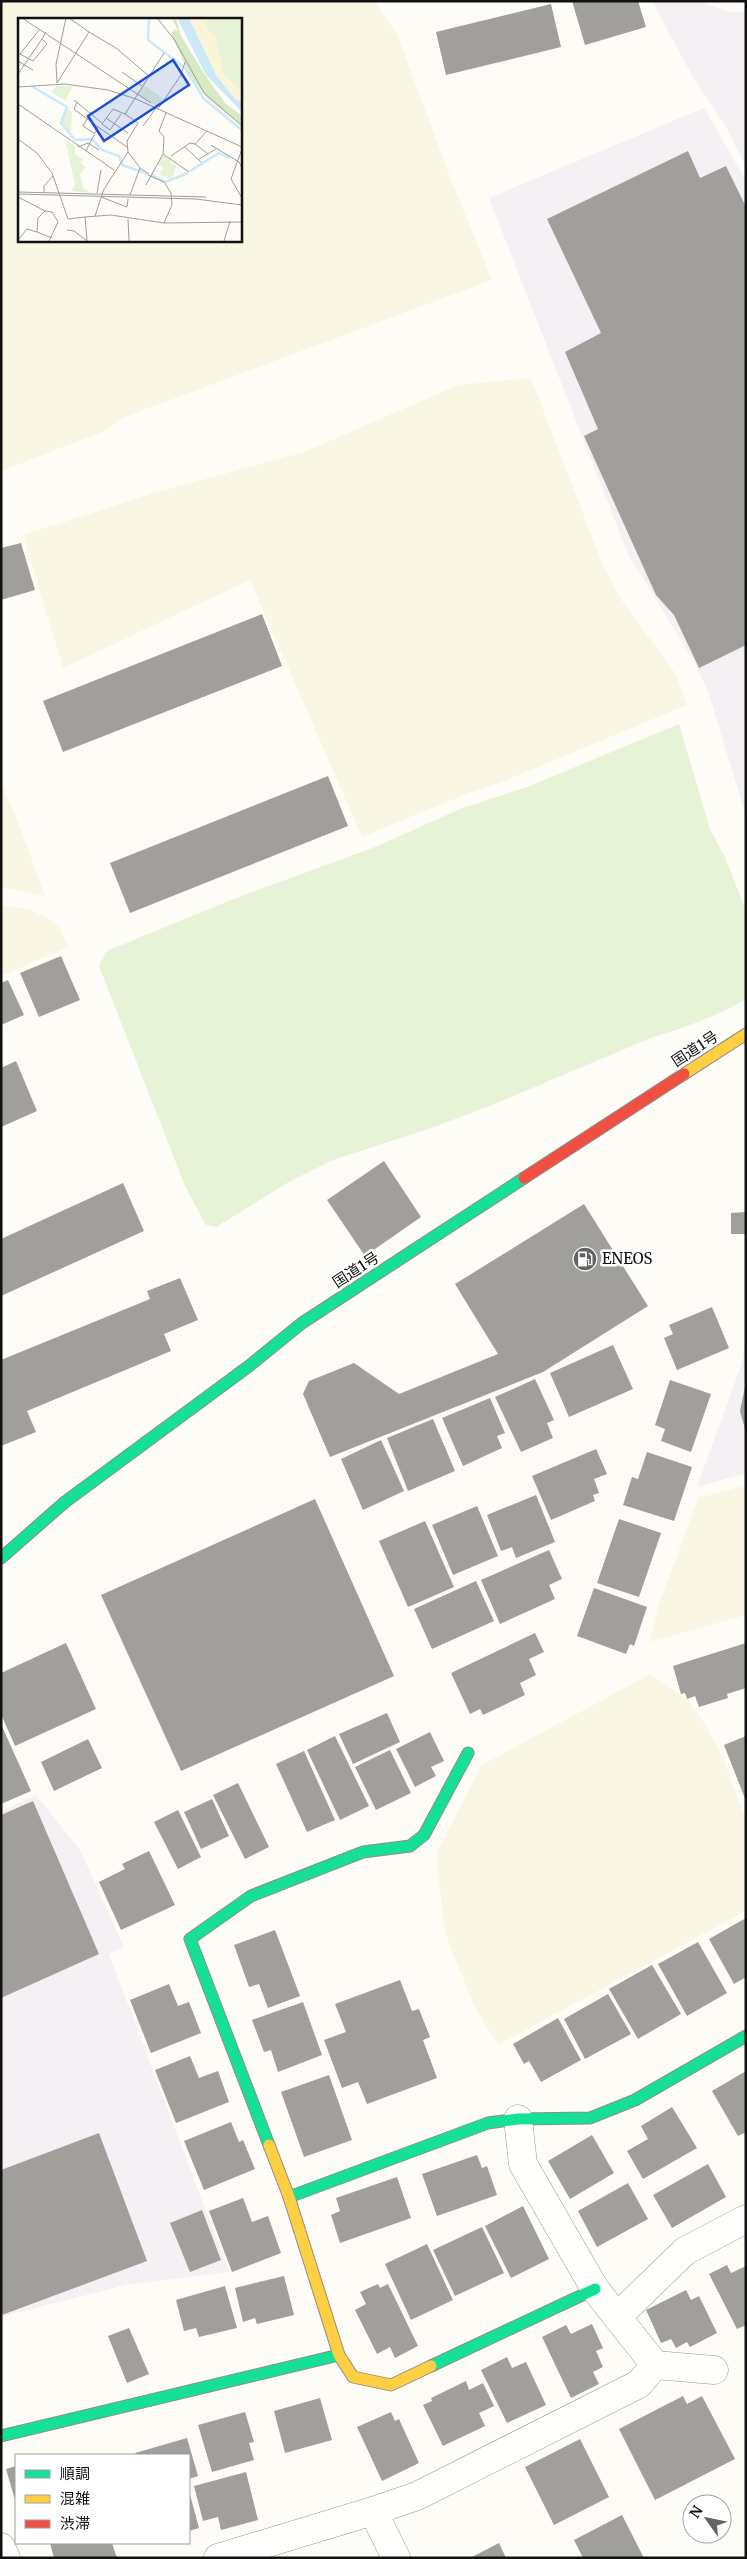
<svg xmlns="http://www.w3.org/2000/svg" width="747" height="2559" viewBox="0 0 747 2559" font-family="Merriweather,'Noto Sans JP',serif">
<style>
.industrial{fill:#f5f0f3}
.farmland{fill:#f9f7e4;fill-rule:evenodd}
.green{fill:#e7f3d7}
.building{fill:#a19f9c}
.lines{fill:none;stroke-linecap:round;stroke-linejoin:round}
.street-casing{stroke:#979795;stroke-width:29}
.fast-casing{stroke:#8e8d8b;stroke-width:13}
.slow-casing{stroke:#8e8d8b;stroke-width:13}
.jam-casing{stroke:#8e8d8b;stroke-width:13}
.street{stroke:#fffffe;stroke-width:28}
.fast{stroke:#16e098;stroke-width:11}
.slow{stroke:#ffcf43;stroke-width:11}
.jam{stroke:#f24e42;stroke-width:11}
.labels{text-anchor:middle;stroke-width:5;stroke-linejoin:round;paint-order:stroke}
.street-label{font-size:15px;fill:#111;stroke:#fff}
.poi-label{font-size:15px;fill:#111;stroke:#fff;text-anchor:start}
.inset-river{fill:none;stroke:#cde8f7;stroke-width:2.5}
.inset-road{fill:none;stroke:#9f9e9b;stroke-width:1}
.view{fill:#1d4ed8;fill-opacity:0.15;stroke:#1d4ed8;stroke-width:2.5}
.inset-edge{fill:none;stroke:#111;stroke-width:2.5}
</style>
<rect width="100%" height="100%" fill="#fdfcf7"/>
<path class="industrial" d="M652,1h45l33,11h16v154l-21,-41 -32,-48z
M704,108l42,73v635l-38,-125 -16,-33 -64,-104 -139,-356z
M746,1333v140l-49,14 45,-124z
M36,1795l44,55 44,97 -15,7 120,318 -104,13 -124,32v-506z"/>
<path class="farmland" d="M1,1h373l23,33 55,148 40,98 -370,138 -17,13 -104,40zM19,19h221v221h-221z
M531,378l70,182 21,41 54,73 11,31 -185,77 -36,12 -104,43 -112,-257 -187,88 -40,-133 131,-42 150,-41 154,-67z
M1,783l14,31 30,82 -44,-9z
M1,905l28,4 20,10 10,7 9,21 -67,29z
M746,1485v130l-96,27 8,-35 40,-109z
M650,1674l37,25 18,25 17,32 24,64v91l-248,134 -23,-38 -26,-63 -5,-20 -7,-60 1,-14 44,-85z"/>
<path class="green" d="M679,724l31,105 15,28 21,54v88c-30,17 -60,29 -93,38l-161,68 -58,22 -101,33 -44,22 -73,45 -10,-2 -21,-39 -86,-220 8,-15 124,-51 144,-53 85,-38 67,-22z"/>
<path class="building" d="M572,1h66l8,26 -61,18z
M551,4l10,43 -115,28 -10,-43z
M688,151l12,27 26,-12 20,41v438l-47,23 -25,-53 -18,-20 -72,-159 14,-7 -33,-77 36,-19 -54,-114z
M21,543l14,47 -34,10v-52z
M262,614l20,52 -219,86 -20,-51z
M328,776l20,50 -218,87 -20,-50z
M61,956l19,44 -41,17 -19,-44z
M8,980l16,35 -23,10v-42z
M16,1061l21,50 -36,16v-59z
M384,1161l37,56 -56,39 -38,-56z
M123,1183l21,48 -143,65v-57z
M584,1204l64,102 -105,66 -213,85 -27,-63 6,-13 45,-18 45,31 99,-40 -43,-70z
M746,1212v22h-15v-21z
M180,1278l18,42 -34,14 7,17 -144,60 9,21 -35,14v-86l149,-61 -3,-8z
M712,1307l17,41 -52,22 -13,-32 9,-4 -4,-9z
M613,1345l20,44 -64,28 -19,-44z
M535,1379l19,41 -7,3 6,15 -32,14 -26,-55z
M670,1380l41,14 -20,58 -30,-11 4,-12 -10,-4z
M745,1387h1l-1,42 -5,-18z
M490,1398l15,35 -8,3 5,12 -39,18 -21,-48z
M433,1419l22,52 -47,20 -21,-53z
M381,1440l23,51 -41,19 -22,-51z
M596,1449l11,25 -13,5 5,14 -6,2 2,6 -44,19 -19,-44z
M647,1452l45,15 -18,54 -51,-16 9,-28 6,2z
M536,1495l19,47 -39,16 -4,-11 -11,4 -14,-36z
M315,1499l79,177 -213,95 -80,-176z
M477,1506l21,50 -45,19 -21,-50z
M619,1519l42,14 -22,64 -42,-14z
M425,1521l29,66 -46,20 -29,-66z
M549,1550l13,29 -13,6 6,14 -55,25 -19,-44z
M476,1581l18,40 -62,28 -18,-40z
M594,1588l53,19 -13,39 -4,-2 -4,10 -49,-18z
M535,1633l9,19 -15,7 7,16 -16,8 5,12 -42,20 -3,-6 -10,5 -19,-41z
M66,1643l30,66 -81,37 -14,-32v-41z
M746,1643v45l-19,6 1,4 -29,9 -4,-11 -8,3 -2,-6 -4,1 -8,-28z
M387,1713l13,29 -47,22 -14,-30z
M1,1724l30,67 -30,13z
M430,1732l14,29 -13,6 5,9 -21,11 -19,-38z
M335,1736l34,70 -29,14 -33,-70z
M746,1736v65l-22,-56z
M88,1739l14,29 -48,23 -13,-29z
M390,1750l21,43 -35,17 -21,-43z
M304,1751l31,69 -28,12 -31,-68z
M238,1783l31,64 -24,12 -32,-64z
M212,1799l17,37 -28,13 -17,-37z
M33,1801l66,153 -98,44v-183z
M178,1810l23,47 -23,12 -24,-47z
M149,1851l26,54 -54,25 -22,-48 26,-13 -3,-5z
M746,1918v59l-12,7 -25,-45z
M275,1930l25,66 -32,12 -9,-24 -10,3 -15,-42z
M698,1942l29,51 -40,23 -29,-52z
M652,1965l29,49 -43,25 -29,-50z
M400,1980l12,31 7,-2 11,28 -7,3 14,38 -70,26 -9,-22 -16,6 -18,-48 22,-8 -11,-28z
M169,1984l9,22 11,-4 12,31 -50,20 -21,-53z
M608,1994l23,40 -46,25 -21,-40z
M303,2002l19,53 -44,17 -7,-22 -7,2 -12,-32z
M558,2018l23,42 -40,22 -12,-21 -5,3 -11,-20z
M190,2056l9,22 19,-7 11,31 -53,21 -21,-53z
M746,2071v61l-8,4 -26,-45z
M329,2075l23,65 -48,17 -23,-65z
M672,2107l25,41 -54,31 -16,-28 21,-12 -7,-13z
M231,2122l8,20 4,-2 12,29 -51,21 -20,-49z
M99,2133l48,128 -145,54 -1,-145z
M592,2135l22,38 -44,26 -22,-38z
M477,2155l5,13 5,-2 10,29 -60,21 -15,-42z
M708,2164l18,33 -54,31 -19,-33z
M397,2177l14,41 -71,25 -9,-28 9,-4 -4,-13z
M628,2183l20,36 -51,28 -19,-36z
M243,2198l9,24 16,-6 13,37 -49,19 -23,-61z
M523,2206l26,53 -38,19 -26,-52z
M202,2210l19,50 -31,12 -20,-49z
M482,2227l22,46 -49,23 -22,-46z
M427,2244l26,56 -42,20 -26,-56z
M727,2265l4,8 15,-7v59l-9,4 -28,-55z
M284,2276l10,39 -37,9 -2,-6 -12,4 -8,-34z
M378,2284l2,4 8,-4 30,62 -23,12 -5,-11 -13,7 -22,-44 11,-6 -6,-12z
M225,2286l12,42 -38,9 -3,-9 -12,3 -8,-31z
M686,2290l5,10 8,-4 18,37 -27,14 -3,-5 -11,6 -5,-9 -10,4 -15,-33z
M592,2324l11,24 -7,3 7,16 -10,5 6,12 -28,14 -29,-61 24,-12 5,9z
M129,2328l20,46 -22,9 -19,-47z
M507,2357l5,11 14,-6 20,43 -39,18 -26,-53z
M466,2381l3,9 14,-7 11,23 -15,7 6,13 -42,20 -20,-41 9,-4 -1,-3z
M683,2396l4,8 15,-8 33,63 -80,41 -36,-71z
M320,2398l12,42 -47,13 -11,-42z
M245,2412l9,30 -5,1 5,17 -42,12 -14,-47z
M391,2412l4,9 4,-2 20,44 -37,18 -25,-54z
M187,2438l11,38 -9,3v-24h-53l-1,-2z
M580,2439l29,58 -55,28 -29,-58z
M16,2466v37l-10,-34z
M246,2472l12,48 -37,10 -3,-13 -15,4 -9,-35z
M189,2491l10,37 -10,3z
M622,2515l22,43h-61l-9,-18z
M50,2543h62l5,15h-63z
M499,2543l7,15h-36z"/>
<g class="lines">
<g class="street-casing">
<path id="street" d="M518,2119l5,45 72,125 60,76 59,5
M617,2317l68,-66 61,-32
M373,2511l44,-15 222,-112 16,-19
M1,2547l5,11
M218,2558l155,-47 23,47"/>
</g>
<g class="fast-casing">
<path id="fast" d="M1,1558l64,-56 184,-136 53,-43 222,-145
M269,2145l-79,-206 61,-43 112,-44 47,-6 14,-11 44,-82
M289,2197l199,-74 30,-4 72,-1 45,-18 111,-64
M431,2366l164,-77
M1,2436l338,-81"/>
</g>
<g class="slow-casing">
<path id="slow" d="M684,1074l62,-40
M269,2145l20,52 50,158 14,22 38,8 40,-19"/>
</g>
<g class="jam-casing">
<path id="jam" d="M524,1178l160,-104"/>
</g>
<use href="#street" class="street"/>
<use href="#fast" class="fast"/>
<use href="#slow" class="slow"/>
<use href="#jam" class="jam"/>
</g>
<defs>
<g id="fuel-disc" transform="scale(1.25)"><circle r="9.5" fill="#646362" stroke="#fff"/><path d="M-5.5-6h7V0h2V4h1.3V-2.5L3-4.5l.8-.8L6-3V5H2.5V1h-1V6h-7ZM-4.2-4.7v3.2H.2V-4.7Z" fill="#fff"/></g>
</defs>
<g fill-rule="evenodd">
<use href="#fuel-disc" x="585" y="1259"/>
</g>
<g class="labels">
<g class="street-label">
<text transform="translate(695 1049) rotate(-33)" y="5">国道1号</text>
<text transform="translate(356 1270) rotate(-33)" y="5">国道1号</text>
</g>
<g class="poi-label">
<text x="602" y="1264">ENEOS</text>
</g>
</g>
<g transform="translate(18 18)">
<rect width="224" height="224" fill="#fdfcf7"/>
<path d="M192,0h32v75l-19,-20 -8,-37 -12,-11zM126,67l20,14 -6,8 -21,-13zM38,68h17l-8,15 -13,-9zM50,91l4,3 -1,24 -10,-15zM47,121l10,7v8l8,5 -3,3 6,5 -6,7 3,14 9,5 -21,-2 4,-6zM145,137l9,3 -2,4 6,4 -4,14 -13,-6 4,-6 -6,-4z" fill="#e7f3d7"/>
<path d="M154,0h4l5,18 24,39 20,28 17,13v9l-34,-26 -18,-24 -19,-41 3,-5 4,2z" fill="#d8eac5"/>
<path d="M171,0h21l-6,8 11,10 8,37 19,20v9l-7,-3 -19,-24z" fill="#fcf4d9"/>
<path d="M159,0h12l27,57 19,24 7,3v10l-36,-37z" fill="#cde8f7"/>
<path class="inset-river" d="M131,0l-1,22 37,28 19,31 38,31M15,69l34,20 -6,16 14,17 17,-1 10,11 17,6 3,9 26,9M172,153l29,-18 11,5M133,157l15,7 22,-9"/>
<path class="inset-road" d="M4,0l129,85M51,0l20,14M139,0l17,21 30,54 38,33M0,35l15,8 14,-17 -5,-5 4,-7M2,36l20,-25M0,43l15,9M104,54l20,14M0,56l24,-35M39,65l32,-51 27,16 33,28M39,65l-1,-19 10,-46M0,69l47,-3 43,6 28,9 106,48M56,82l28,23M59,84l-3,7 24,18 -12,24M0,86l96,66M140,91l23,-34 4,-13M73,94l-8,14 11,7M88,100l22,15M125,108l13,-18M80,109l29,20M92,112l-8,-6 11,-15 12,5M92,112l11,-16M0,121l19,14 15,20 16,46 17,-2 2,24M177,126l13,10M193,127l28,17 3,6M166,128l17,16M60,129l10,-4 11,7M224,131l-11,30 11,19M145,136l1,-17 -5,-6 7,-18M153,138l19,-13 5,1 12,-13M181,141l17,-10M131,156l-9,-6 -12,-16 -1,-11 11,-18 -13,-9 39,-61M130,157l16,7 7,11 1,12 -8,18M128,167l17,-31 26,18M0,174l188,5M26,175v-7l9,-10M79,175l4,-23M0,176l178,5 46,6M112,177l10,-27M0,179l27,14 -7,7 -1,14 -10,-3 -9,11M83,179l26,10 1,-8M27,193l7,1 6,10M77,198l9,-27 24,-37M67,199l26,-2 53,8 78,-1M110,201l1,22M49,212l7,1 13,10M19,214l15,6M31,223l9,-19M206,223l6,-20"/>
<path class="view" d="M155,42l16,25 -85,56 -16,-25z"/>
<rect width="224" height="224" class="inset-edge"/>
</g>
<rect width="747" height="2559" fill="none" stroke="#111111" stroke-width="5"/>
<rect x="15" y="2454" width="175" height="90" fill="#ffffff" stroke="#a0a0a0"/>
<rect x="25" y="2470" width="25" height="8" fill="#16e098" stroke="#a0a0a0"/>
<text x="60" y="2479" font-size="15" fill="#111111">順調</text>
<rect x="25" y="2495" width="25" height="8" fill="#ffcf43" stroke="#a0a0a0"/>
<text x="60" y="2504" font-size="15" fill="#111111">混雑</text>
<rect x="25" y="2520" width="25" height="8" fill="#f24e42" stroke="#a0a0a0"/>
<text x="60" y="2529" font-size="15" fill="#111111">渋滞</text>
<g transform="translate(707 2519) rotate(303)"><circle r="24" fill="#ffffff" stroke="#a0a0a0"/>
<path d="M0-4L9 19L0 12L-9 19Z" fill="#646362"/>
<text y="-8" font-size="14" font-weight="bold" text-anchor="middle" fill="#111111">N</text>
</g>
</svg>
